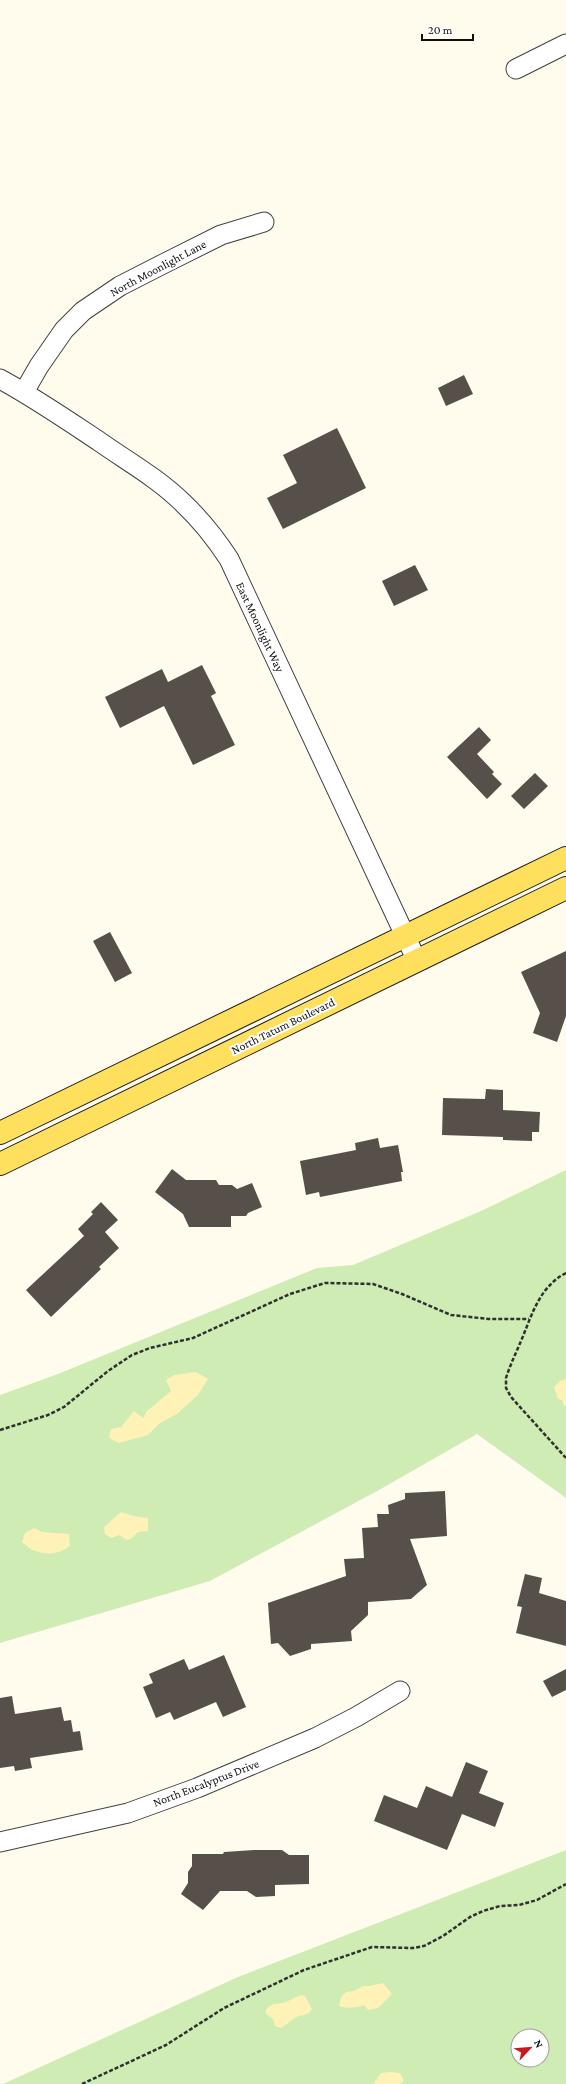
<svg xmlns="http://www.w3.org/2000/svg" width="566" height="2084" viewBox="0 0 566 2084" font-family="'Crimson Pro',serif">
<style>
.green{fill:#cfecb5;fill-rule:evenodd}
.sand{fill:#fef2b7}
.building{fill:#574f49}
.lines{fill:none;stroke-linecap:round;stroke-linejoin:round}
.minor-casing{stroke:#414141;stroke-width:21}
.major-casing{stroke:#1f1f1f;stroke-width:24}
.path{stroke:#303030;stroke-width:2.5;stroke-dasharray:4 2;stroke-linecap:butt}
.minor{stroke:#fff;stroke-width:19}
.major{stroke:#ffdf5e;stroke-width:22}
.labels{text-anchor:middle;stroke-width:4;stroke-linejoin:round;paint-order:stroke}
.street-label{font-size:12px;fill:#0e0e0e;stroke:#fff}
</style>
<rect width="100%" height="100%" fill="#fffcee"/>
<path class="green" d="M566,1170v328l-89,-64 -98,56 -169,91 -210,62v-248l58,-21 259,-106 36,-3 128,-54z
M566,1850v234h-563l235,-107zM518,2036h24v24h-24z"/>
<path class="sand" d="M196,1372l12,7 -10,16 -21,19 -17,9 -12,12 -29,8 -10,-5 2,-9 10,-2 13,-16 9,7 4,-7 24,-20 -5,-11 8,-5z
M566,1379v27h-2l-2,-6 -4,-1 -4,-12 6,-6z
M121,1512l13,4 14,2v13l-10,1 -7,7 -5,1 -6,-5 -9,3 -6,-4 -1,-7z
M34,1528l8,4 27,2 1,12c-16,12 -35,9 -48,-4l3,-9z
M383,1983l9,11 -14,14 -10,2 -4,-5c-8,3 -16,4 -25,1l2,-9 5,-5 8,-1 9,-5h7z
M301,1995l4,1 7,13c-5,8 -11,5 -17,9 -5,3 -9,7 -14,10l-6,-2 -2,-7 -7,-5v-4c7,-9 12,-5 20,-8 5,-2 9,-5 15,-7z
M390,2072l10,1 4,8 -4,3h-27l8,-11z"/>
<path class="building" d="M464,375l9,19 -27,12 -8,-18z
M337,428l29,60 -83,41 -16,-31 30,-15 -14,-28z
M415,565l13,25 -34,16 -12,-25z
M202,665l14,28 -5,3 24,49 -42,20 -29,-59 -44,22 -15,-31 57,-28 6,13z
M479,727l12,13 -14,14 17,18 -2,2 10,10 -15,15 -40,-42z
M535,773l13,13 -24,23 -13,-13z
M110,932l22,41 -17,9 -22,-41z
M566,951v65l-9,26 -24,-9 7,-20 -19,-41z
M486,1089l17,1v20l37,2 -1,20h-7v9l-29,-1v-3l-61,-2 1,-37 42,1z
M378,1138l2,10 18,-3 5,27h-2l1,9 -82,16 -1,-5 -13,3 -6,-34 56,-11 -1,-7z
M172,1169l14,11h30l3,5h13l5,4 15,-6 10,24 -14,6 -2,3h-15v11h-42l-6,-13 -28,-22z
M101,1202l17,18 -13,12 14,16 -20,19 2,2 -50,48 -25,-27 58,-54 -6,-7 15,-15 -2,-2z
M445,1491l2,45 -37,3 17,46 -16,14 -43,3v13l-17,16 1,10 -41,3v5l-21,7 -12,-13 -7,1 -3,-41 78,-27 -2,-17 20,-1 -2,-30 16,-1 -1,-13h12l-1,-9 17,-6v-6z
M525,1574l17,4 -3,15 27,8v45l-50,-13 6,-26 -5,-1z
M224,1655l22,52 -23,10 -7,-15 -42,18 -4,-8 -14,6 -13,-31 10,-4 -4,-9 35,-15 5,11z
M566,1669v21l-14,7 -9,-16z
M12,1696l3,18 46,-7 3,14 7,-1 2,12 7,-1 3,19 -53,8 2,10 -17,3 -1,-5 -14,2v-70z
M466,1762l22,9 -9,22 25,10 -9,24 -33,-13 -15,36 -73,-29 10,-26 33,13 9,-22 26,11z
M254,1850h28l7,5h20v29l-34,1v11l-19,1 -9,-6h-27l-17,19 -22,-16 7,-11v-11l4,-6v-12h31l1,-2z"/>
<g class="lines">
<g class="minor-casing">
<path id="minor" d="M516,69l50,-25
M0,379c35,19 67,41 100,63 27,19 59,37 83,61 18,17 33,36 46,56l188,402
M24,392l15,-26 25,-36 19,-19 37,-25 45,-23 56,-28 43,-13
M0,1842l128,-29 69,-25 118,-50 41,-21 44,-26"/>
</g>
<g class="major-casing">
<path id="major" d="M0,1133l566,-275
M0,1164l566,-276"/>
</g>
<path class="path" d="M566,1273c-27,14 -34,42 -45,68 -5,12 -11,24 -15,37v10l5,9 55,61
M0,1430l48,-15 16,-8 44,-36 24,-16 18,-7 43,-10 97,-44 35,-11 48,1 29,10 49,21 38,4h40
M82,2084l84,-39 58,-37 80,-38 68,-23 41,1 11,-2 19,-10 27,-19 13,-6 17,-5 19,-1 18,-5 29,-16"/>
<use href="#minor" class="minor"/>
<use href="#major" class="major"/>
</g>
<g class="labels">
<g class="street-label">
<text transform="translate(158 268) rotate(-28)" y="4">North Moonlight Lane</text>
<text transform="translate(260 627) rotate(65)" y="4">East Moonlight Way</text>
<text transform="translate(283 1026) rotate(-26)" y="4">North Tatum Boulevard</text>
<text transform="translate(206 1783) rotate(-21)" y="4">North Eucalyptus Drive</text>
</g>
</g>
<g transform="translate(530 2048) rotate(64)"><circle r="19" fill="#ffffff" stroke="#9f9f9f"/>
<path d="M0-3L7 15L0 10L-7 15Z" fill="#c71c1d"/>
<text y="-6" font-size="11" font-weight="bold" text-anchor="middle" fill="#0e0e0e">N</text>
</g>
<path d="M422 34v6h51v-6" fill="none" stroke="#0e0e0e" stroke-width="2"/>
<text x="428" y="34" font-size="12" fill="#0e0e0e" stroke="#ffffff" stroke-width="3" paint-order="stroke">20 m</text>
</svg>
